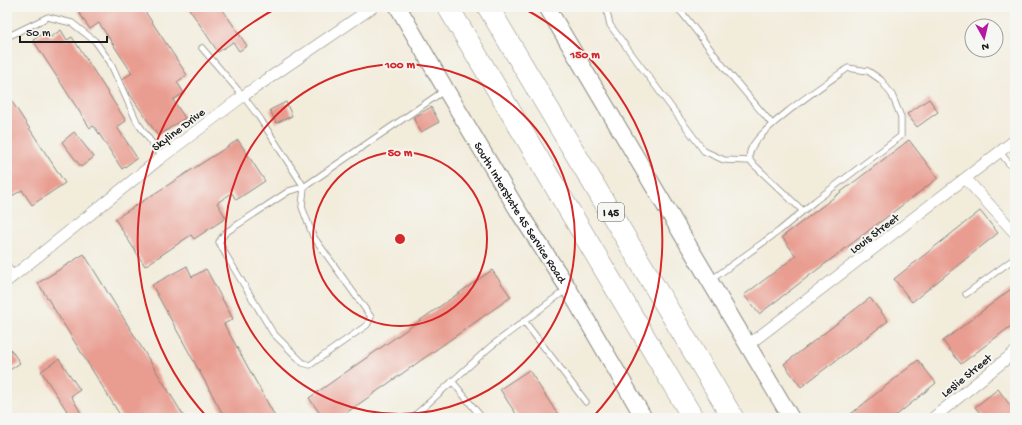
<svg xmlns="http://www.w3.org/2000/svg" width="1022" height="425" viewBox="0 0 1022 425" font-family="'Gochi Hand',sans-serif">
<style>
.building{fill:#e99d91}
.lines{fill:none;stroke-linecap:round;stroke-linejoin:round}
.service-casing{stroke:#87847c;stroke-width:7}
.minor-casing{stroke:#87847c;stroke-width:12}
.secondary-casing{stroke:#87847c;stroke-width:18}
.motorway-casing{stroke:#87847c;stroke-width:22}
.service{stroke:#fff;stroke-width:5.5}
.minor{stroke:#fff;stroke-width:11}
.secondary{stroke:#fff;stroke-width:16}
.motorway{stroke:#fff;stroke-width:21}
.ring{fill:none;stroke:#d62828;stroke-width:2}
.labels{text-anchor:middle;stroke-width:4;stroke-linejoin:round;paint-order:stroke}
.shield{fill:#f6f6f2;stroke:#5d5d5c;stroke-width:1}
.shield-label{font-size:11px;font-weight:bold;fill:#1c1c1c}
.street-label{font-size:12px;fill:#1c1c1c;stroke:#f6f6f2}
.centre{fill:#d62828;stroke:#f6f6f2;stroke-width:2}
.ring-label{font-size:12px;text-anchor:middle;font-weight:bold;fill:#d62828;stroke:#f6f6f2;stroke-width:4;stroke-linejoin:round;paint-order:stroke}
</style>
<rect width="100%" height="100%" fill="#f6f6f2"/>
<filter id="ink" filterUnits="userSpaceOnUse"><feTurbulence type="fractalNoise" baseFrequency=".025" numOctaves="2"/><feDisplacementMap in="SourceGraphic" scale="8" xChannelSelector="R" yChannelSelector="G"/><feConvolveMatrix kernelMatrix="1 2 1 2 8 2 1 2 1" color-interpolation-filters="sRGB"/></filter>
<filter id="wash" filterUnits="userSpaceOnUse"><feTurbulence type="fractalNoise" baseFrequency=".012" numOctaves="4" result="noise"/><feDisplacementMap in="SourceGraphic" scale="16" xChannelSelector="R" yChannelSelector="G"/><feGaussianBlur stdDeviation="0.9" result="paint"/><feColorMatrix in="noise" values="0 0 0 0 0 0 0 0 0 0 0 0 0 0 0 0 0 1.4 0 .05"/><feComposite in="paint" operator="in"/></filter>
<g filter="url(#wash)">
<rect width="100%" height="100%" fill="#f2ecdb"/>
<g id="blocks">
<path class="building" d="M75,7h67l45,68 -10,7 7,11 -11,7 12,18 -27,18 -31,-46 -5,-11 10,-6 -33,-50 -9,6z
M188,7h33l26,39 -8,5 -6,-9 -15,10z
M61,30l6,10 5,-3 54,84 -9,6 20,31 -15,11 -28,-43 -4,2 -57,-88 14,-9 4,6z
M7,94l58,89 -33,22 -10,-15 -15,9z
M929,99l9,13 -21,15 -10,-13z
M286,102l6,14 -16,7 -6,-13z
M431,107l8,15 -18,10 -8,-14z
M74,132l20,25 -13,10 -19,-25z
M238,140l27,41 -29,19 -4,-7 -15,10 9,15 -32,21 -3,-4 -46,31 -30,-47z
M909,140l29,38 -179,136 -15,-19 52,-39 -14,-19z
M980,211l18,22 -86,69 -18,-23z
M84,254l101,164h-63l-84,-135z
M187,266l5,11 14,-8 27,50 -9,5 52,94h-51l-73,-133z
M492,270l19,27 -172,121h-16l-14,-20z
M1015,286v37l-54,41 -18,-23z
M870,298l18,23 -87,66 -17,-23z
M7,344l13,19 -13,9z
M59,359l21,31 -9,6 13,22h-29l12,-7 -26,-40z
M918,360l18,23 -43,35h-47z
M529,370l31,48h-41l-11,-16 -8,-13z
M998,389l17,23 -8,6h-23l-9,-11z"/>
</g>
</g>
<g filter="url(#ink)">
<use href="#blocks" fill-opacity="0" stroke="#87847c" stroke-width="1"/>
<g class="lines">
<g class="service-casing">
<path id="service" d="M606,7l4,18 94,126 20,9 26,1
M676,7l7,7 45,58 44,52
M7,37l41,-20 24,6 23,18 15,21 27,60 25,35
M202,48l41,48 16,21 45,70 141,-97
M1000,152l9,12 6,4
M304,187l-2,20 11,29 58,81 -4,8 -57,40 -7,-2 -30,-30 -47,-78 -7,-13 6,-9 64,-42z
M7,265l7,10
M711,280l68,-49 36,-30 86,-65v-19l-9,-22 -11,-15 -13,-9 -20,-3c-20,14 -94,63 -98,84 -1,3 0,6 0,9l53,50
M966,294l49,-36
M524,321l62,81
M452,381l30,37
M412,418l78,-71 77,-58"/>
</g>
<g class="minor-casing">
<path id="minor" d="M966,179l49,54
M7,281l155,-124 81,-61 130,-89
M748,345l267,-205
M933,418l82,-66"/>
</g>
<g class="secondary-casing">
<g id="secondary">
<path id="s1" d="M398,7l48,83 74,124 48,74 76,130"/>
<path d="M547,7l244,411"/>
</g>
</g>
<g class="motorway-casing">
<path id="motorway" d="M448,7l245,411
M488,7l245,411"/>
</g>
<use href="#service" class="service"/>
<use href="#minor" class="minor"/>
<use href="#secondary" class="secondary"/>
<use href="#motorway" class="motorway"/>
</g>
</g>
<g class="ring">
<circle cx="400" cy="239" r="87"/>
<circle cx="400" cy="239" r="175"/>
<path d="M208 418A262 262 0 0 1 277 8M523 8A262 262 0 0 1 592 418"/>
</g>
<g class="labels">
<rect class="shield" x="598" y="203" width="26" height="18" rx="3"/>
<g class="shield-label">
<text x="611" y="216">I 45</text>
</g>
<g class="street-label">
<text transform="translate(178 129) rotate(-37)" y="4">Skyline Drive</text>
<text dy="4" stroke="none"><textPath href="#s1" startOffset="239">South Interstate 45 Service Road</textPath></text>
<text transform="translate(874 233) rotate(-37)" y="4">Louis Street</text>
<text transform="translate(966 375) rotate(-39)" y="4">Leslie Street</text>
</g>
</g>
<circle cx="400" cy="239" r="6" class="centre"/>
<g class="ring-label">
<text x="585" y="58">150 m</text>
<text x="400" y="68">100 m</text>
<text x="400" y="156">50 m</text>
</g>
<rect width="1022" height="425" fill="none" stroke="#f6f6f2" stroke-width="24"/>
<g transform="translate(984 38) rotate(172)"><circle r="19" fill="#f6f6f2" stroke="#9f9f9c"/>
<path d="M0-3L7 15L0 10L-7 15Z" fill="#b5179e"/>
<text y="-6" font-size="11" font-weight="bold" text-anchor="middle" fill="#1c1c1c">N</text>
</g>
<path d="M20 36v6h87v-6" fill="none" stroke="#1c1c1c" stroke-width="2"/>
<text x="26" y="36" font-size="12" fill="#1c1c1c" stroke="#f6f6f2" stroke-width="3" paint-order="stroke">50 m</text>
</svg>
